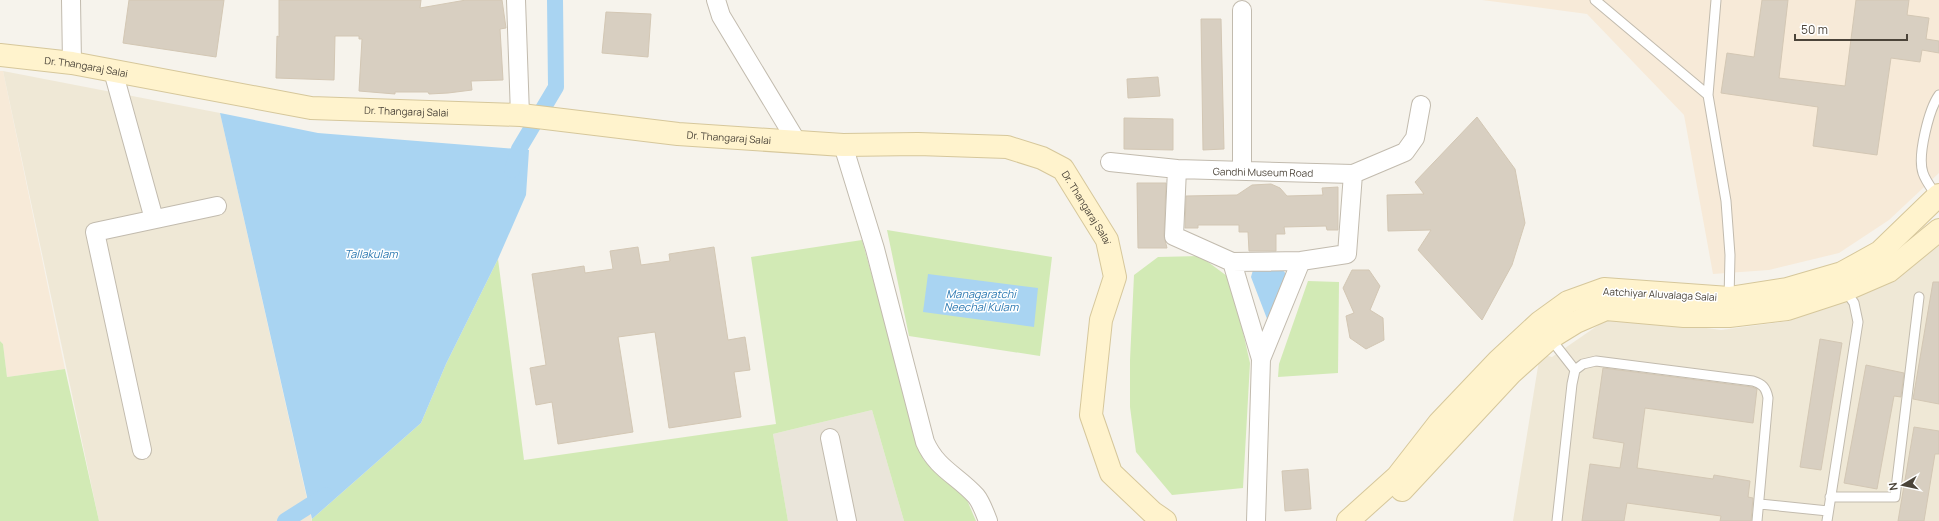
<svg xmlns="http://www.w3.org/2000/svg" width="1939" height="521" viewBox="0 0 1939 521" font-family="Manrope,sans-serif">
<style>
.residential{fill:#eae5da}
.commercial{fill:#f7ead8}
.education{fill:#efe8d6}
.green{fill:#d2eab5}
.water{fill:#a9d4f2}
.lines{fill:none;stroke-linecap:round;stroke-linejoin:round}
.canal{stroke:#a9d4f2;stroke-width:16}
.building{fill:#d8cfc1;stroke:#d3c7b4}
.lane-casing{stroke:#c2bbae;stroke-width:11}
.street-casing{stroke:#c2bbae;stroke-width:20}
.secondary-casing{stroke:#d6c79b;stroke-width:24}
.lane{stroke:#fff;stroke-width:9}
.street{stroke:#fff;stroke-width:18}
.secondary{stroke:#fff3cd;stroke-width:22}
.labels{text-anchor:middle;stroke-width:3;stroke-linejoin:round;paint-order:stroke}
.street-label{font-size:10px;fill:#4b4439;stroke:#fff}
.water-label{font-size:11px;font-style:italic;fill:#2e7ab2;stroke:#fff}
</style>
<rect width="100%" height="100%" fill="#f6f3ec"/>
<path class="residential" d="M872,410l32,111h-116l-15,-87z"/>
<path class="commercial" d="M1482,0h457v173l-50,47 -50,33 -70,17 -56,4 -29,-159 -97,-101z
M0,71h3l62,298 -58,8 -4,-33 -3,-3z"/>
<path class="education" d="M3,71l217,42 92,408h-213z
M1939,240v281h-426l27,-167 12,3 61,-42 108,15 68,-9 105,-41z"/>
<path class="green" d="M887,230l165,27 -12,99 -131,-20z
M862,240l61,219 44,41 9,21h-72l-32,-111 -99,24 15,87h-476v-2l109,-96 25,-59 52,-105 26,201 252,-36 -25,-167z
M1200,256l31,23 19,84 -7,125 -71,7 -36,-43 -6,-45v-47l4,-85 24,-18z
M1308,281l31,1 -1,91 -60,4 1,-13z
M0,341l3,3 4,33 58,-8 34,152h-99z"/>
<path class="water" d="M220,113l98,20 211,17 -3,45 -28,64 -52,105 -25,59 -109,96z
M1281,268l6,7 -18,49 -18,-47 2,-7z
M928,274l110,14 -4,39 -111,-15z"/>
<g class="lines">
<path class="canal" d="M512,170l7,-21 37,-62 -1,-87
M285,521l41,-26"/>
</g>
<path class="building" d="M129,0h95l-8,57 -93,-14z
M279,0h142l-1,8 46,-8h36l4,28 -6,1 3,51 -32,1 1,9 -24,3 -19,1 -1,-2h-33v2l-36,-3 3,-52h-3v-3h-24l-1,44 -58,-2 1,-42 2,1z
M1762,0h26l-9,78 66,8 11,-86h53l-2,15 22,3 -3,21 13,2v12l-17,-3 -2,12 -29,-4 -14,97 -64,-9 5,-39 -97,-14 6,-40 27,4z
M606,12l45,2 -3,43 -46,-4z
M1201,19h20l3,130 -21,1z
M1158,77l2,19 -32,2 -1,-19z
M1477,117l38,52 10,54 -13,42 -30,55 -64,-70 13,-20 -43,1 -1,-36 37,-1 -9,-12z
M1124,118l49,1v31l-49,-1z
M1137,183h29l-2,53 3,12h-29z
M1271,184l9,4 7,8 36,-1 -1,-7 16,-1v43h-11l-1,-4 -42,1 1,7h-9v17h-27l-1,-19h-9v-7h-41v3h-13l1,-32 51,-1 15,-10z
M638,247l3,18 29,-4 -1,-7 45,-7 14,93 17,-3 5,33 -16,2 7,45 -72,11 -14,-96 -37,5 15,95 -75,12 -6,-42 -16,3 -6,-37 16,-3 -14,-91 52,-8 1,7 28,-4 -3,-18z
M1352,270h17l11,16 -10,24 13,8 1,22 -18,9 -16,-11 -4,-22 8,-3 -11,-25z
M1933,282h6v122l-26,-5z
M1820,339l22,4 -21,127 -21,-3z
M1866,365l38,8 -3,24 -7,-1 -17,93 -33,-6z
M1603,368l149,19 5,2 -4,34 -108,-15 -8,60 76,11 1,-4 36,6 -2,16 5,1 -2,23h-31l1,-5 -94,-13 -3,18h-42l8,-57 30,4 4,-25 -31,-5z
M1914,427l25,4v23h-4l-11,67h-26z
M1308,469l3,40 -26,2 -3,-40z"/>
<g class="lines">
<g class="lane-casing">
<path id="lane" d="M1595,0l113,95
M1716,0l-8,95 18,106 4,54 -1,44
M1938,198c-5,-8 -12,-16 -15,-25 -6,-17 6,-64 16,-78
M1550,338l25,32 -3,14 -15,137
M1575,370l8,-6 13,-3 157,20c9,3 13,6 15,17l-11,123
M1830,497h65l24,-200
M1760,504l68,7
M1827,521l31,-199 -4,-19 -9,-13"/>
</g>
<g class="street-casing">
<path id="street" d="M71,0l1,63
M516,0l4,115
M716,0l5,16 76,126
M1242,10v161
M113,71l41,148
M843,145l32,104 50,193c12,27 32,33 51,54 5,6 9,17 12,25
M1110,162l67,7
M1353,174l52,-22 10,-14 6,-33
M1232,262l69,-1 46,-7 6,-80 -176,-5 -3,67 58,26 29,97 40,-98
M830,438l17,83
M142,450l-47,-218 122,-26
M1256,521l5,-162"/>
</g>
<g class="secondary-casing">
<g id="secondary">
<path id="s1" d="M0,55l72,8 239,45 210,7 157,19 165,11 75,-1 89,3 35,11 21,11 44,71 8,37 -14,43 -10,95 20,58 41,39 13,9"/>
<path d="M1402,490l109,-117 39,-35 26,-16 30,-13 78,7h45l58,-7 58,-19 44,-19 50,-41"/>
<path d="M1348,521l49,-44 42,-54 59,-62 41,-38 29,-21 36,-13 125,9 58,-9 55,-16 38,-21 59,-57"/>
</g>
</g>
<use href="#lane" class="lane"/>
<use href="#street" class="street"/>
<use href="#secondary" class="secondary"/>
</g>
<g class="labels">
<g class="street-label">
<text dy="4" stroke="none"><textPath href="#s1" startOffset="87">Dr. Thangaraj Salai</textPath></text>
<text dy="4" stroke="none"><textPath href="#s1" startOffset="411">Dr. Thangaraj Salai</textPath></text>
<text dy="4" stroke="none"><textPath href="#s1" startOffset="735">Dr. Thangaraj Salai</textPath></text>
<text transform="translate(1263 172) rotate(1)" y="4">Gandhi Museum Road</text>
<text dy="4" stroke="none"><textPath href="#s1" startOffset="1119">Dr. Thangaraj Salai</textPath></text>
<text transform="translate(1660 294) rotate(3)" y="4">Aatchiyar Aluvalaga Salai</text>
</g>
<g class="water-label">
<text x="371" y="258">Tallakulam</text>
<text x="981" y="298">Managaratchi<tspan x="981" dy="13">Neechal Kulam</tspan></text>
</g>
</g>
<g transform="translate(1903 485) rotate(261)" stroke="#ffffff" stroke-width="3" paint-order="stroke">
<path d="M0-3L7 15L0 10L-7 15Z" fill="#4b4439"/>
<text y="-6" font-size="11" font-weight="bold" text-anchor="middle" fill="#4b4439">N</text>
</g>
<path d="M1795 34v6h112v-6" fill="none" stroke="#4b4439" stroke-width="2"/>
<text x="1801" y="34" font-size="12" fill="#4b4439" stroke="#ffffff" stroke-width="3" paint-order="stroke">50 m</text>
</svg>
